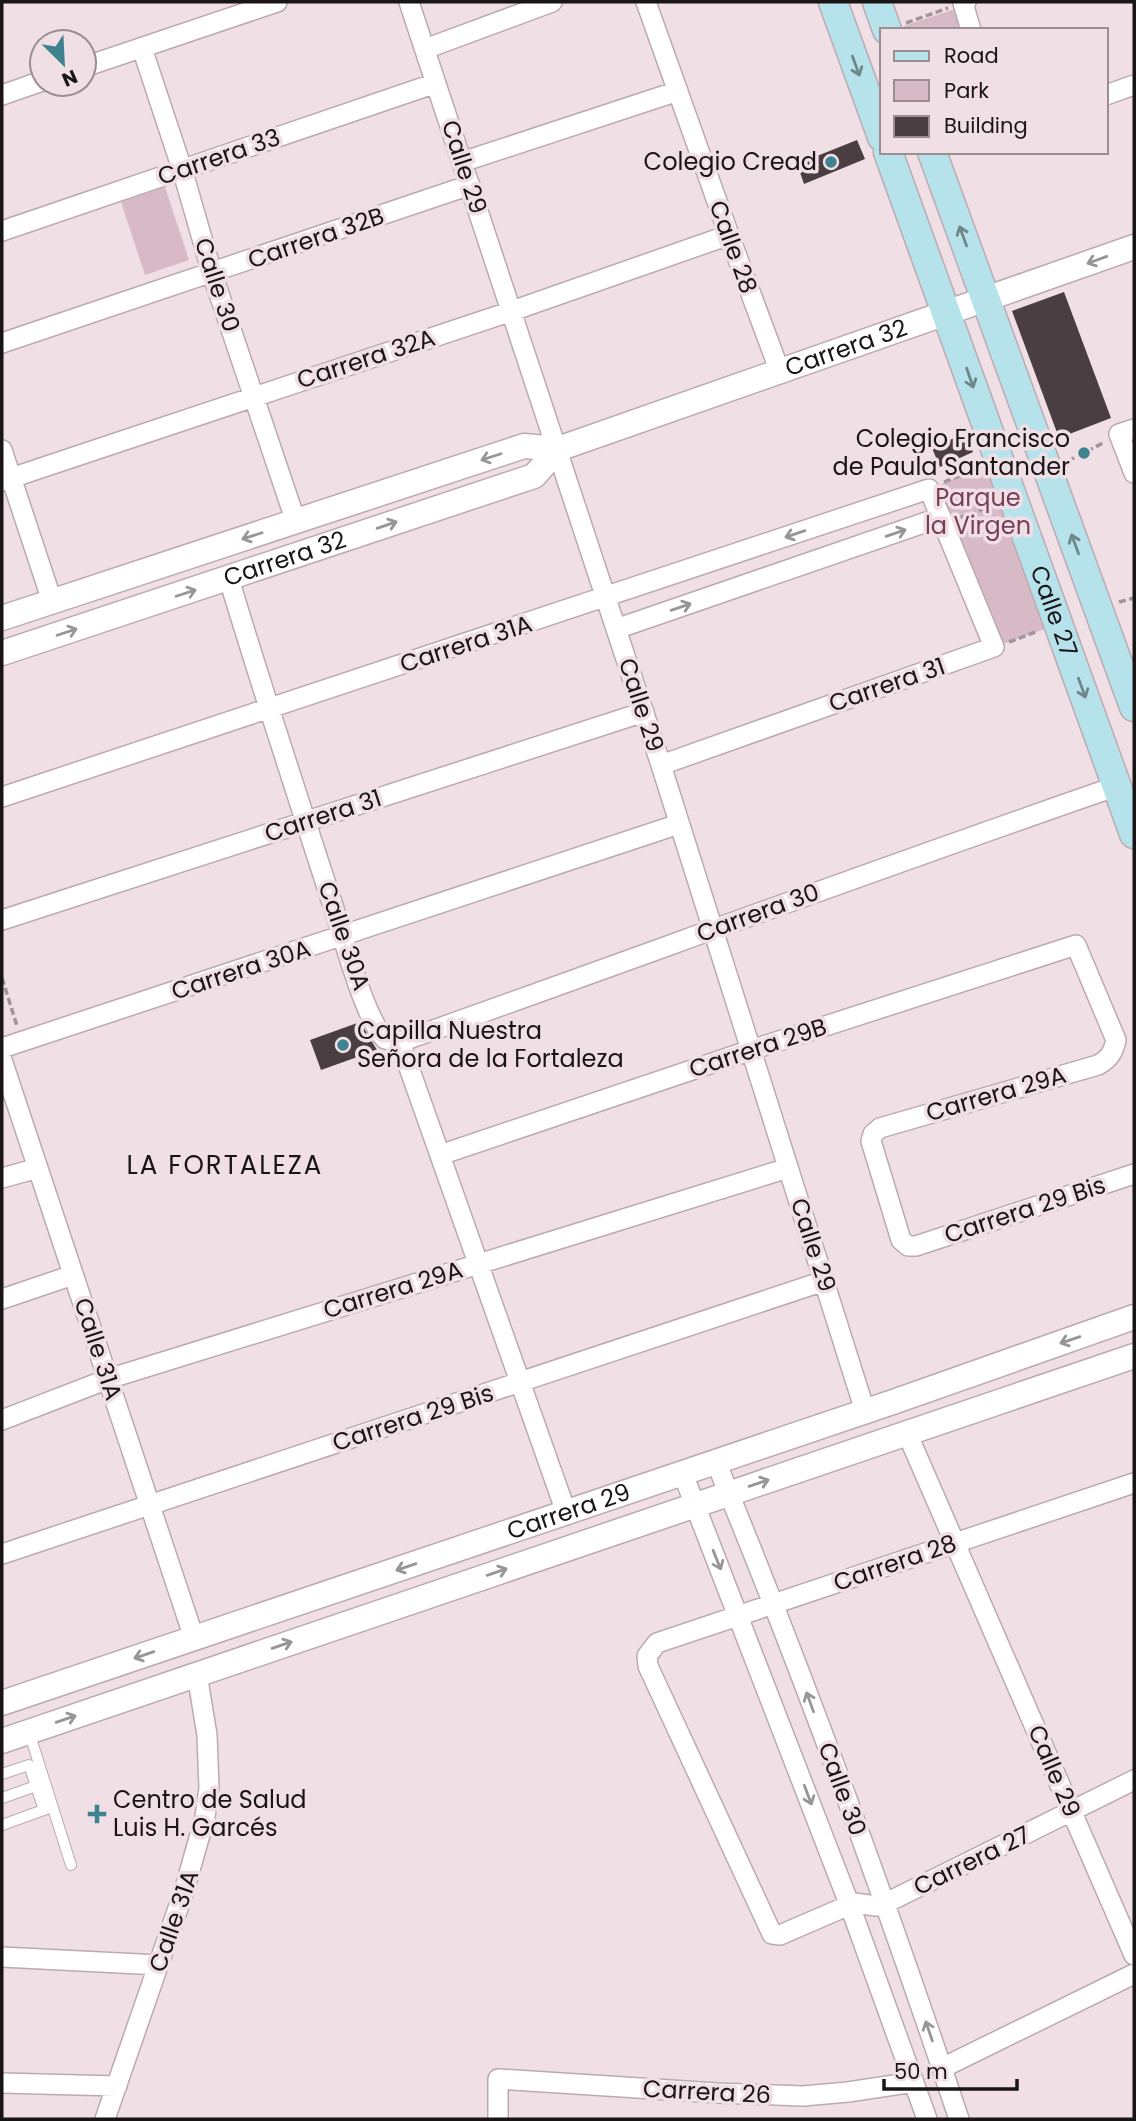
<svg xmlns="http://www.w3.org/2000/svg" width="1136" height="2121" viewBox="0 0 1136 2121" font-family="Poppins,sans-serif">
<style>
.green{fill:#d7bac5}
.building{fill:#4b3e43}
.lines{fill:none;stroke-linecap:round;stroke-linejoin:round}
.service-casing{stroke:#bbabb1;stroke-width:12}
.minor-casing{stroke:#bbabb1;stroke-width:22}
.tertiary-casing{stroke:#bbabb1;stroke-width:27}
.secondary-casing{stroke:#bbabb1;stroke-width:31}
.path{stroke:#a2959a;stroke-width:3.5;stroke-dasharray:7 3.5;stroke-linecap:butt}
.service{stroke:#fff;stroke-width:10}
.minor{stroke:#fff;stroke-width:19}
.tertiary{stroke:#fff;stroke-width:24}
.secondary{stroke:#b6e3eb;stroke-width:28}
.oneway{stroke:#6f868b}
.oneway2{stroke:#989596}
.poi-dot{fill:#3f8391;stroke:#f0dfe5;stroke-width:2.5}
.labels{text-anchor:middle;stroke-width:7;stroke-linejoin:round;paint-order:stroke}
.street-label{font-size:24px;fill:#191416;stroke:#f0dfe5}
.poi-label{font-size:24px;fill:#191416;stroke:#f0dfe5;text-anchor:end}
.park-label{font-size:24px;fill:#763f57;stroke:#f0dfe5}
.neighbourhood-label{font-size:26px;letter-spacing:2px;fill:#191416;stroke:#f0dfe5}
</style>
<rect width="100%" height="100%" fill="#f0dfe5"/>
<path class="green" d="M961,7l7,23h-62l-2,-4z
M165,187l24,73 -44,15 -24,-73z
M999,460l60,164 -65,23 -65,-158z"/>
<path class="building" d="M857,140l8,19 -61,25 -7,-20z
M1064,292l47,126 -52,20 -47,-127z
M965,433l8,19 -33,15 -8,-19z
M360,1022l17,28 -56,20 -11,-30z"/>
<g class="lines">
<g class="service-casing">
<path id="service" d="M29,1732l42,133
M2,1774l27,-9 15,45
M2,1798l34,-12
M2,1825l47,-17"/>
</g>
<g class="minor-casing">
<path id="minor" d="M409,2l252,763 204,646
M646,2l83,233 51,137
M966,2l-3,1 8,27
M142,48l40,121 30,104 84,249
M425,49l127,-47
M84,67l193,-65
M2,95l40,-14
M1106,95l28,-10
M462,162l216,-71
M2,231l434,-148
M2,343l468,-158
M1134,429l-15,5 15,39
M2,450l50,151
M2,481l510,-170 217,-76
M229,579c34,113 71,225 107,336 10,31 29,103 49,124l15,3c239,-85 477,-173 717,-256
M616,629l325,-112
M2,797l927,-308 65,158 -333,118
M2,920l642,-208
M400,1042l166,470
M2,1048l677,-224
M2,1060l192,578
M440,1155l311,-105 325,-105 40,95c-3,13 -7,19 -18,25l-218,63 -7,6 -2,7 30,99 7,6h8l218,-72
M2,1178l36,-10
M2,1299l71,-24
M2,1420l106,-41 680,-211
M907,1433l227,522
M716,1462c89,215 169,436 243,657
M683,1474l167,432 77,213
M1134,1483l-477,160 -10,13 1,10 124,268 8,1 74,-32 22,3 8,-2 250,-124
M2,1554l822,-273
M2,1957l157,8
M942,2068l192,-94
M2,2083l115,3
M105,2119l79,-228 21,-74 4,-29 -2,-53 -10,-61
M498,2119v-40l219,14 86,3 45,-4 66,-10"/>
</g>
<g class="tertiary-casing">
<g id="tertiary">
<path id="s1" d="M2,618l522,-172 34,3 576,-202"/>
<path id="s2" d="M2,653l532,-177 24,-27"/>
<path id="s3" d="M2,1703l891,-301 241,-85"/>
<path d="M2,1741l1132,-385"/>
</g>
</g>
<g class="secondary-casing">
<g id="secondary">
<path d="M833,2l49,135"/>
<path d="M877,2l10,28"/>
<path id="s4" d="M888,152l246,682"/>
<path d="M932,152l202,555"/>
</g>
</g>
<path class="path" d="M906,23l42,-15
M1068,461l37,-19
M921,471l11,-4 2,5
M944,482l35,-14
M959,518l35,-13
M1119,602l15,-4
M1009,642l29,-11
M2,978l15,48"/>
<use href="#service" class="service"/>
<use href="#minor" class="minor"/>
<use href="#tertiary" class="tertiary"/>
<use href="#secondary" class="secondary"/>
</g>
<defs><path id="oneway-shaft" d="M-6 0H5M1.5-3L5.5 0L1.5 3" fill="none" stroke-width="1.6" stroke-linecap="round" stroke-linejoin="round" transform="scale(1.75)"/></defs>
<g class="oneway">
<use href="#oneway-shaft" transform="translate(856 66) rotate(70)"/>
<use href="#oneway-shaft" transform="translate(963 236) rotate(-110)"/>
<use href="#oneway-shaft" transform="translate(970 378) rotate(71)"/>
<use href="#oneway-shaft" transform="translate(1075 544) rotate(-110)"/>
<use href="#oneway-shaft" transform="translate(1082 688) rotate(70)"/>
</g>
<g class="oneway2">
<use href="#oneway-shaft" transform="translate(1097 260) rotate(160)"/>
<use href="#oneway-shaft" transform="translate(491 457) rotate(162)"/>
<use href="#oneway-shaft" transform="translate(387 525) rotate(-19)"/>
<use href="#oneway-shaft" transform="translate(896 533) rotate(-19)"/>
<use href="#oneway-shaft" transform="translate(795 534) rotate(161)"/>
<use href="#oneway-shaft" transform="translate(252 536) rotate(162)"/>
<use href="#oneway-shaft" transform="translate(186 593) rotate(-18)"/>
<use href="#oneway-shaft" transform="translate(681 607) rotate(-19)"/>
<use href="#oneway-shaft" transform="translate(67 632) rotate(-18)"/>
<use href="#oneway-shaft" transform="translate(1070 1340) rotate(161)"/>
<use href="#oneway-shaft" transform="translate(759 1483) rotate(-19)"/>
<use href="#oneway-shaft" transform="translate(717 1560) rotate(68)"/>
<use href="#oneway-shaft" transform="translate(406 1567) rotate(161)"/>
<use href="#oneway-shaft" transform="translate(497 1572) rotate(-19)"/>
<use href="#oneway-shaft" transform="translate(282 1645) rotate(-19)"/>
<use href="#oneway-shaft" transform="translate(144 1655) rotate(161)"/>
<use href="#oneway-shaft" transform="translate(810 1702) rotate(-110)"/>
<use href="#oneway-shaft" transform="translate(66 1719) rotate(-19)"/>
<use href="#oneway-shaft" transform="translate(808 1795) rotate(69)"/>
<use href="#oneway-shaft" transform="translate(929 2031) rotate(-109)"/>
</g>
<g class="poi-dot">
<circle cx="831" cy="162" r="7"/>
<circle cx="1084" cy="453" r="7"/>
<circle cx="343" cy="1045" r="7"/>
<path d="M93.5 1803.5h7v7h7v7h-7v7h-7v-7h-7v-7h7z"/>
</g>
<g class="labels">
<g class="street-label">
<text transform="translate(219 157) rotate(-19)" y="8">Carrera 33</text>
<text transform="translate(464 167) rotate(72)" y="8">Calle 29</text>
<text transform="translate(316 238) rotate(-19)" y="8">Carrera 32B</text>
<text transform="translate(733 247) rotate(70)" y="8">Calle 28</text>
<text transform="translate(217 285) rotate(72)" y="8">Calle 30</text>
<text dy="8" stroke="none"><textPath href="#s1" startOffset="889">Carrera 32</textPath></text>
<text transform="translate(366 359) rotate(-18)" y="8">Carrera 32A</text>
<text dy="8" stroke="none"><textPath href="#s2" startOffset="298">Carrera 32</textPath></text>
<text dy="8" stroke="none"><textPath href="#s4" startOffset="488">Calle 27</textPath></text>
<text transform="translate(466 644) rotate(-18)" y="8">Carrera 31A</text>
<text transform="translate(887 685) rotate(-19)" y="8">Carrera 31</text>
<text transform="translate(641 705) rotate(72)" y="8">Calle 29</text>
<text transform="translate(323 816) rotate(-18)" y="8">Carrera 31</text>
<text transform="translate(758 913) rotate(-20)" y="8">Carrera 30</text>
<text transform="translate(344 936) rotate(71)" y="8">Calle 30A</text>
<text transform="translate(241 970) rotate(-18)" y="8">Carrera 30A</text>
<text transform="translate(758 1048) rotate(-18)" y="8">Carrera 29B</text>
<text transform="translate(996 1094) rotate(-16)" y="8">Carrera 29A</text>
<text transform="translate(1025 1210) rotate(-18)" y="8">Carrera 29 Bis</text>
<text transform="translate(813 1245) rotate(72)" y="8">Calle 29</text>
<text transform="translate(393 1290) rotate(-17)" y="8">Carrera 29A</text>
<text transform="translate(98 1349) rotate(72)" y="8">Calle 31A</text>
<text transform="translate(413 1418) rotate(-18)" y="8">Carrera 29 Bis</text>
<text dy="8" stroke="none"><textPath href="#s3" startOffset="598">Carrera 29</textPath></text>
<text transform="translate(895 1563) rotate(-19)" y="8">Carrera 28</text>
<text transform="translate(1054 1771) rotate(67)" y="8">Calle 29</text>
<text transform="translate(842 1789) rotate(70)" y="8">Calle 30</text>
<text transform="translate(972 1861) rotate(-26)" y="8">Carrera 27</text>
<text transform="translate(174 1921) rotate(-71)" y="8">Calle 31A</text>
<text transform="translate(707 2092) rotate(3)" y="8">Carrera 26</text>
</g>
<g class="poi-label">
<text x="817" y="170">Colegio Cread</text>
<text x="1070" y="447">Colegio Francisco<tspan x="1070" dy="28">de Paula Santander</tspan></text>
<text x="357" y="1039" text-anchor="start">Capilla Nuestra<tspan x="357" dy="28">Señora de la Fortaleza</tspan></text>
<text x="113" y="1808" text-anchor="start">Centro de Salud<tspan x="113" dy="28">Luis H. Garcés</tspan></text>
</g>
<g class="park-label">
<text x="978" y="506">Parque<tspan x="978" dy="28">la Virgen</tspan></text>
</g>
<g class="neighbourhood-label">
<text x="225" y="1174">LA FORTALEZA</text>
</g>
</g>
<rect width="1136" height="2121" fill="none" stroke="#191416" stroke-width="7"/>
<rect x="880" y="28" width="228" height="126" fill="#f0dfe5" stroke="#9a8e92" stroke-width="2"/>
<rect x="894" y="51" width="35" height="10" fill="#b6e3eb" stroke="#9a8e92" stroke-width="2"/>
<text x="944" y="63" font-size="21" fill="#191416">Road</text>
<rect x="894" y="80" width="35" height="21" fill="#d7bac5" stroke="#9a8e92" stroke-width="2"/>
<text x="944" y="98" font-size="21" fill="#191416">Park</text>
<rect x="894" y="116" width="35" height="21" fill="#4b3e43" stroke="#9a8e92" stroke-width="2"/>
<text x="944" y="133" font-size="21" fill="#191416">Building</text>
<g transform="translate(63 63) rotate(156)"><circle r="33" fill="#f0dfe5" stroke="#9a8e92" stroke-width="2"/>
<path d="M0-5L12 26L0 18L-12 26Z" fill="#3f8391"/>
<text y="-10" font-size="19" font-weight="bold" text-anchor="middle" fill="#191416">N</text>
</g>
<path d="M884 2079v10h133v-10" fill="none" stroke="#191416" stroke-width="3.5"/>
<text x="894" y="2079" font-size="21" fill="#191416" stroke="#f0dfe5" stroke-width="5" paint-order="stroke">50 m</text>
</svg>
